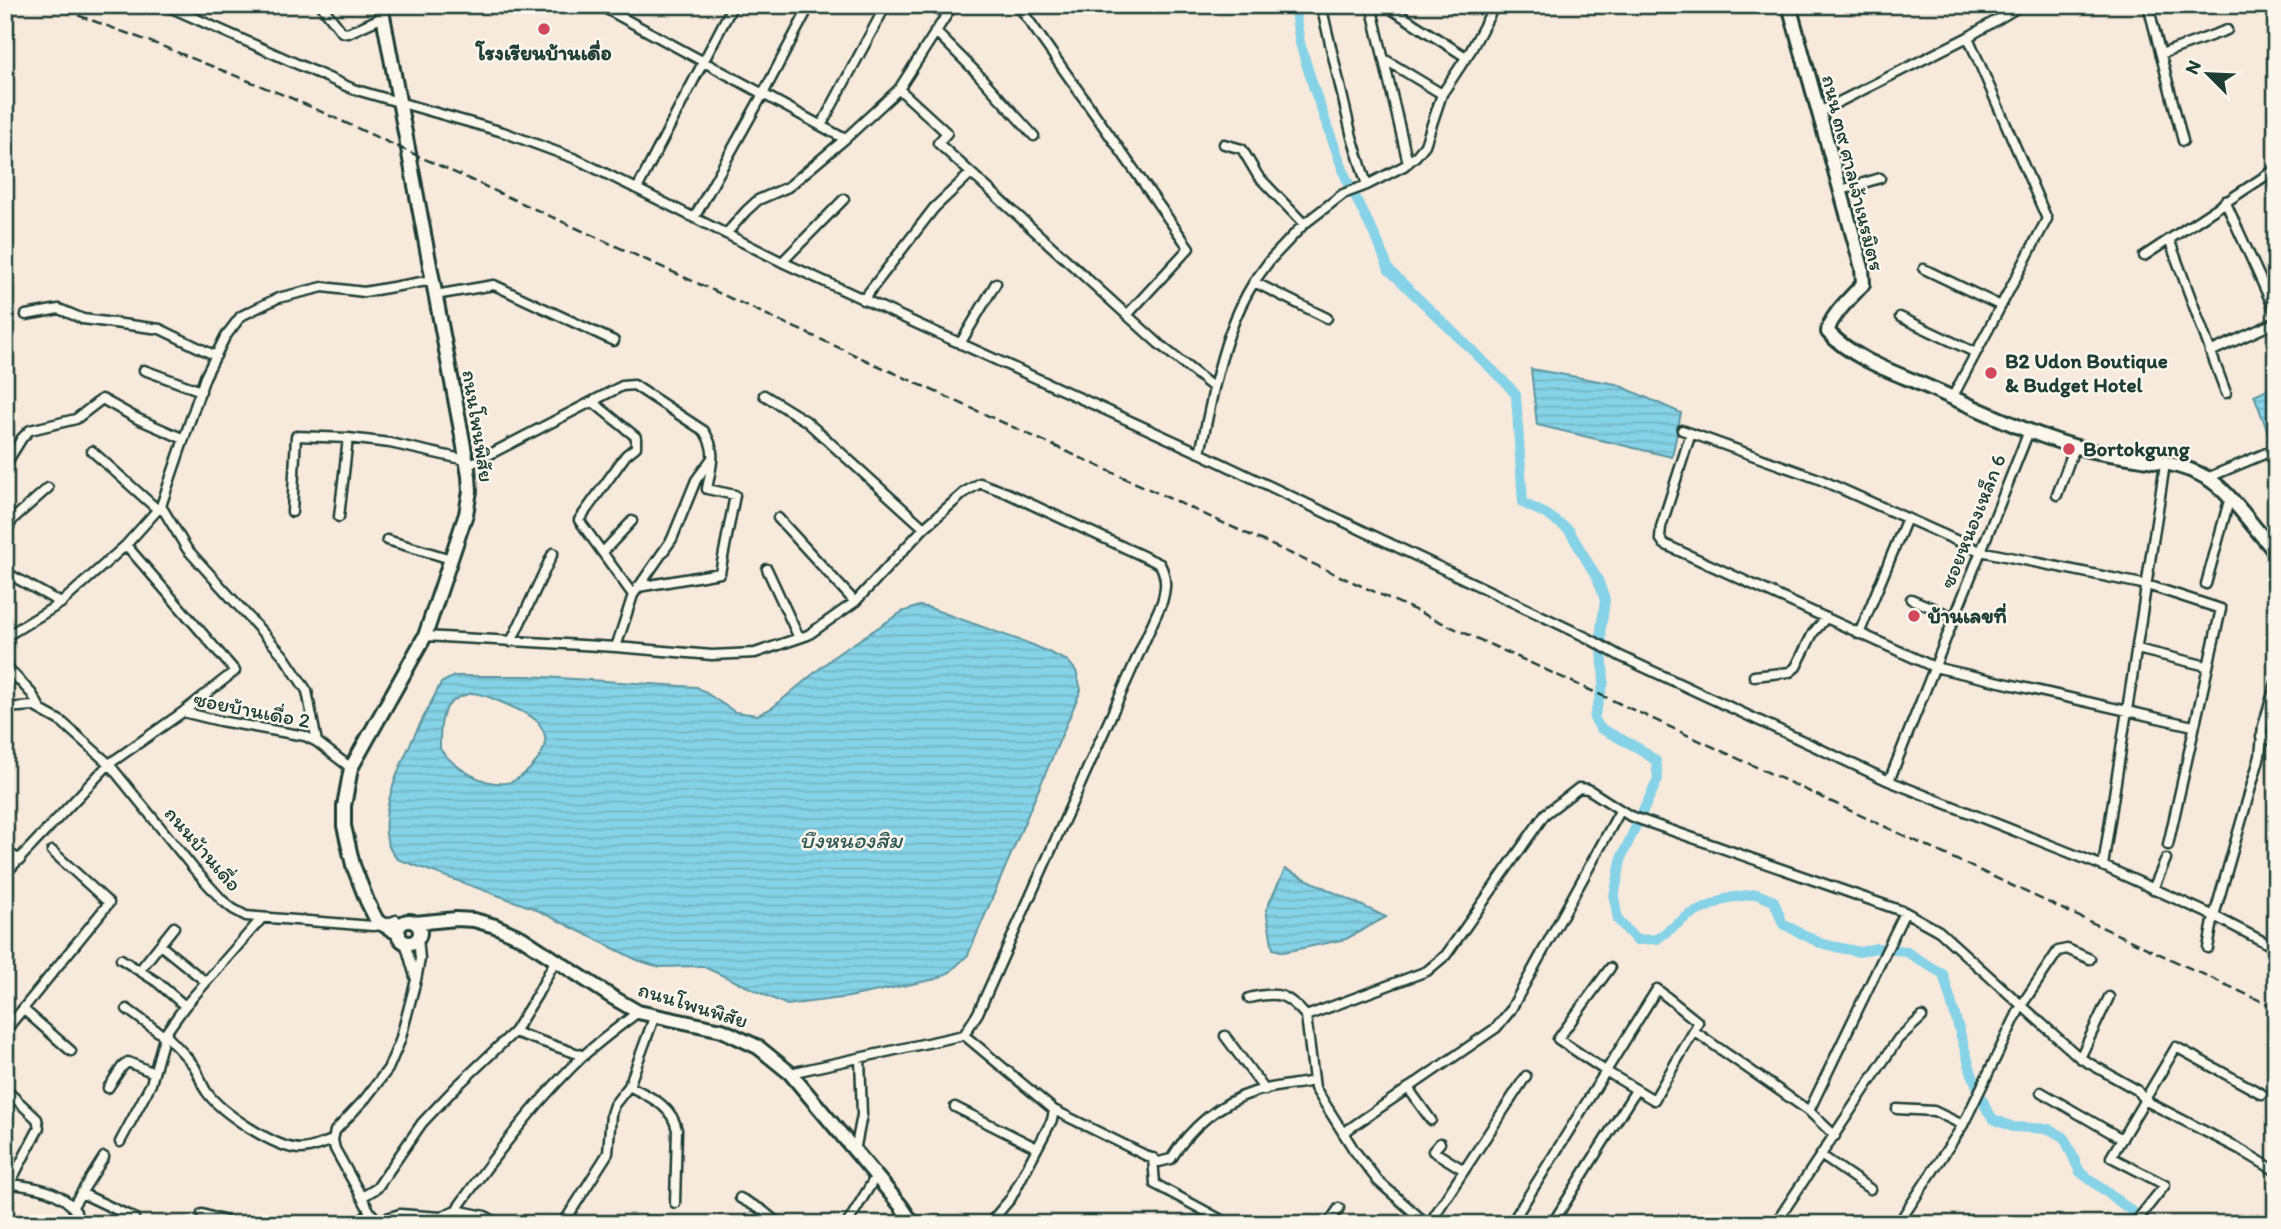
<svg xmlns="http://www.w3.org/2000/svg" width="2281" height="1229" viewBox="0 0 2281 1229" font-family="Itim,'Playpen Sans Thai',sans-serif">
<style>
.water{fill:url(#water-rules);stroke:#5d969f;stroke-width:2;fill-rule:evenodd}
.lines{fill:none;stroke-linecap:round;stroke-linejoin:round}
.canal{stroke:#86d2e6;stroke-width:10}
.street-casing{stroke:#1f3d34;stroke-width:13}
.secondary-casing{stroke:#1f3d34;stroke-width:18}
.street{stroke:#fbf7ec;stroke-width:8}
.secondary{stroke:#fbf7ec;stroke-width:12}
.rail{stroke:#1f3d34;stroke-width:2.5;stroke-dasharray:10 5;stroke-linecap:butt}
.poi-dot{fill:#d1495b;stroke:#fbf7ec;stroke-width:2.5}
.labels{text-anchor:middle;stroke-width:5;stroke-linejoin:round;paint-order:stroke}
.poi-label{font-size:21px;font-weight:bold;fill:#1f3d34;stroke:#fbf7ec;text-anchor:start}
.street-label{font-size:21px;fill:#1f3d34;stroke:#fbf7ec}
.water-label{font-size:23px;font-style:italic;fill:#345b58;stroke:#fbf7ec}
</style>
<defs>
<pattern id="water-rules" width="6" height="5" patternUnits="userSpaceOnUse" patternTransform="scale(1.75)"><rect width="6" height="5" fill="#86d2e6"/><path d="M0 2.5h6" fill="none" stroke="#73b5c6"/></pattern>
</defs>
<rect width="100%" height="100%" fill="#f7e9dc"/>
<filter id="ink" filterUnits="userSpaceOnUse"><feTurbulence type="fractalNoise" baseFrequency=".0143" numOctaves="2"/><feDisplacementMap in="SourceGraphic" scale="14" xChannelSelector="R" yChannelSelector="G"/><feConvolveMatrix kernelMatrix="1 2 1 2 8 2 1 2 1" color-interpolation-filters="sRGB"/></filter>
<g filter="url(#ink)">
<path class="water" d="M1531,369l85,15 65,29 -9,44 -135,-32z
M2276,385v51l-6,2 -16,-43z
M919,606l8,1 106,38 35,16 8,10 5,19 -113,265 -18,17 -14,7 -87,18 -62,8 -85,-39 -43,1 -22,-7 -104,-52 -136,-49c-5,-6 -9,-12 -10,-19 -10,-44 35,-118 54,-157l13,-7h74l169,11 38,25 23,3 14,-7 64,-53 66,-43zM474,693c13,2 24,8 36,13 8,4 22,9 28,16 2,3 7,11 7,15 3,18 -23,44 -39,46 -24,3 -52,-16 -66,-34 0,-28 0,-51 34,-56z
M1285,869l101,48 -40,22 -62,13 -11,-3 -7,-39z"/>
<g class="lines">
<path class="canal" d="M1294,5l6,38 14,46 32,89 32,64 11,28 118,114 9,11 7,108 23,11 23,16 29,50 7,20 -4,29 3,53 -10,36 6,10 40,21 16,12 2,18 -36,77 -8,41 4,23 18,20 21,-1 32,-24 39,-17 28,-4 18,7 9,23 37,19 16,4 24,5 16,-4 29,3 38,23 29,100 14,34 7,11 20,8 36,2 15,8 16,35 69,52"/>
<g class="street-casing">
<path id="street" d="M165,5l188,84 150,43 73,27 61,30 96,-184
M321,5l21,27 6,1 35,-16
M599,5l164,89 47,-89
M931,5l16,9
M1321,5l31,132 15,48
M1371,5l37,158
M1380,5l11,4 75,48
M2148,5l35,136
M1453,7l1,-2
M935,31l41,41 58,64
M2161,54l66,-24
M1384,59l58,35
M1819,112l149,-75 54,-32
M821,126l65,-121
M845,139l54,-50 54,-84
M1224,144l18,5 16,27 46,48 -34,36 -16,22
M971,173l156,142 62,-67 -171,-243
M637,189l145,73 62,-63
M1841,190l39,-12
M2225,201l51,112
M694,218l69,-124 82,45 -57,48 -30,13 -12,11 -20,23
M1304,224l39,-30 24,-9 37,-19 12,-10 9,-11 17,-51 29,-44 24,-45
M2169,239l57,154
M2144,256l132,-87
M782,262l418,191 14,-65 -55,-44 -32,-29
M1924,269l77,37
M435,295l59,-10 120,56
M863,300l71,-92 37,-35 -33,-30 9,-10 -48,-44
M26,315l33,-6 24,10 77,10 56,27
M1900,317l76,36
M960,344l36,-61
M2210,352l66,-30
M144,370l57,21
M1214,388c9,-38 19,-72 40,-106l73,36
M764,395l42,26 118,107
M1952,398l95,-179 -79,-182
M593,402l43,35v10l-10,8 -47,65 54,75
M1682,430l137,49 161,72 167,34 74,24 -53,236
M1691,433l-30,94 -1,11 4,6 270,123 259,59
M92,451l66,59
M1200,453l386,184 34,19 269,125 214,85 111,50 62,32
M9,459l13,-21 8,-8 46,-11 26,-20 36,20 46,20
M467,466l155,-80 12,-1 70,46c14,21 7,35 3,58l28,6 -15,78 -82,14
M2207,478l69,-29
M2057,495l18,-49
M292,512l4,-76 52,2 42,5 76,17
M339,517l9,-79
M778,518l77,84
M5,533l8,-14 35,-31
M387,540l64,19
M126,545l109,126 -52,41
M603,552l29,-31
M767,569l32,69
M5,572l56,31
M2206,584l24,-87
M1911,599l43,18
M1859,634l48,-116
M425,636l191,11 96,8 43,-2 53,-18 47,-33 69,-74 41,-36 15,-9 27,10 153,71c7,14 6,24 2,38l-184,411 -14,22
M5,637l56,-34 65,-58 35,-39
M511,642l42,-89
M616,647l17,-52 39,-56 24,-59 16,-22
M2137,649l70,17
M5,665l27,29 8,14
M1754,676l36,-4 6,-5 17,-34 12,-14
M5,708l28,-2 29,16 47,42 85,105 28,31 11,9 13,7 11,1 116,9 10,-1 13,-5
M2261,737l15,4
M317,742l-10,-51 -24,-36 -96,-106 -26,-43 44,-129 20,-40 16,-21 37,-18 45,-11 41,5 69,-12
M1889,781l140,-350
M5,851l15,9
M2103,866l62,-402
M5,874l104,-110 74,-52 37,9 85,15 12,6 34,26
M2153,889l13,-30
M405,942l10,35
M160,945l46,37
M2208,948l6,-32 46,-160 3,-30 13,-43
M121,959l36,23 28,24
M143,966l31,-39
M1610,968l-52,71 49,33 47,28 40,-69
M1249,998c30,-7 38,-4 57,18
M23,1009l48,42
M127,1009l37,27
M1306,1016l121,-45 19,-16 99,-141 34,-26 9,1 42,27 275,96 34,19 141,127 57,32 7,10 97,50 35,21
M1306,1016l9,72 39,62 24,31 49,43
M5,1031l104,-128 -57,-52
M514,1032l70,24
M165,1034c9,10 21,21 29,32 5,8 7,17 12,25 14,21 70,58 95,58 11,0 22,-6 32,-9
M1225,1036l40,54
M2080,1058l29,-61
M790,1073l174,-38 90,75 -2,10 -41,78 -22,26
M629,1086c21,11 43,19 48,44l-2,73
M108,1088l14,-21 6,-5 26,11
M1408,1088l23,32
M5,1089l32,30 2,9 -29,55 -5,24
M2041,1092l81,47
M955,1107l82,41
M1897,1109l37,2 29,14
M1054,1110l105,52 12,-3c19,-31 48,-56 83,-67 19,-6 40,-7 60,-11
M1809,1111l96,-199
M1343,1133l153,-105 14,-17 110,-200
M120,1142l31,-58 14,-50 20,-28 77,-88
M1440,1143l-7,8 31,19
M855,1151l7,-36 -2,-57
M1822,1156l48,33
M1153,1158l2,26 74,40
M5,1183c24,3 57,6 71,29l-2,12
M81,1193l53,25
M362,1197l15,-9 45,-65 34,-36 58,-55 23,-37 18,-34
M740,1198l22,12 17,14
M73,1206l31,-49
M456,1210c36,-51 82,-111 127,-154 18,-16 37,-30 55,-44
M202,1214l33,10
M377,1221l23,-7 41,3 15,-7 29,6 14,8
M358,1224l12,-12
M380,1224l-10,-12 -35,-63 -2,-9 2,-9 30,-32 23,-30 12,-28 16,-61 4,-21 -2,-22
M563,1224l45,-71 3,-39 3,-9 15,-19 26,-71
M847,1224l29,-48
M1328,1224l11,-16
M1429,1224l97,-148
M1511,1224l146,-235 41,33 -4,9 115,80 26,25
M1552,1224l84,-134
M1775,1224l123,-185 24,-22
M1898,1224l65,-99 58,-119 37,-55 9,-2 23,10
M2134,1224l31,-39 -54,-28 65,-110 86,47"/>
</g>
<g class="secondary-casing">
<path id="secondary" d="M381,5l82,436 6,35 1,15 -4,23 -41,122 -74,132 -7,38v20l9,39 14,36 10,20 22,13
M1789,5l73,263 1,16c-10,11 -35,34 -35,48 27,29 72,42 107,58 50,22 100,47 153,60 38,9 85,8 119,28 24,14 48,53 69,74
M398 932a11 11 0 1 1 22 0a11 11 0 1 1-22 0Z
M415,923l41,-4 18,1 21,6 27,12 90,59 26,15 84,18 36,17 32,26 111,133 12,18"/>
</g>
<use href="#street" class="street"/>
<use href="#secondary" class="secondary"/>
<path class="rail" d="M50,5l109,40 132,53 1323,603 662,307"/>
</g>
</g>
<g class="poi-dot">
<circle cx="544" cy="29" r="7"/>
<circle cx="1991" cy="373" r="7"/>
<circle cx="2069" cy="449" r="7"/>
<circle cx="1914" cy="616" r="7"/>
</g>
<g class="labels">
<g class="poi-label">
<text x="544" y="60" text-anchor="middle">โรงเรียนบ้านเดื่อ</text>
<text x="2005" y="368">B2 Udon Boutique<tspan x="2005" dy="24">&amp; Budget Hotel</tspan></text>
<text x="2083" y="456">Bortokgung</text>
<text x="1928" y="623">บ้านเลขที่</text>
</g>
<g class="street-label">
<text transform="translate(1853 173) rotate(76)" y="7">ถนน ๓๙ ศาลเจ้าเนรมิตร</text>
<text transform="translate(478 426) rotate(81)" y="7">ถนนโพนพิสัย</text>
<text transform="translate(1973 521) rotate(-68)" y="7">ซอยหนองเหล็ก 6</text>
<text transform="translate(252 710) rotate(11)" y="7">ซอยบ้านเดื่อ 2</text>
<text transform="translate(203 849) rotate(49)" y="7">ถนนบ้านเดื่อ</text>
<text transform="translate(693 1005) rotate(17)" y="7">ถนนโพนพิสัย</text>
</g>
<g class="water-label">
<text x="851" y="848">บึงหนองสิม</text>
</g>
</g>
<rect width="2281" height="1229" fill="none" stroke="#fbf7ec" stroke-width="28"/>
<rect x="14" y="14" width="2253" height="1201" fill="none" stroke="#1f3d34" stroke-width="2.5" filter="url(#ink)"/>
<g transform="translate(2208 74) rotate(294)" stroke="#fbf7ec" stroke-width="5" paint-order="stroke">
<path d="M0-5L12 26L0 18L-12 26Z" fill="#1f3d34"/>
<text y="-10" font-size="19" font-weight="bold" text-anchor="middle" fill="#1f3d34">N</text>
</g>
</svg>
